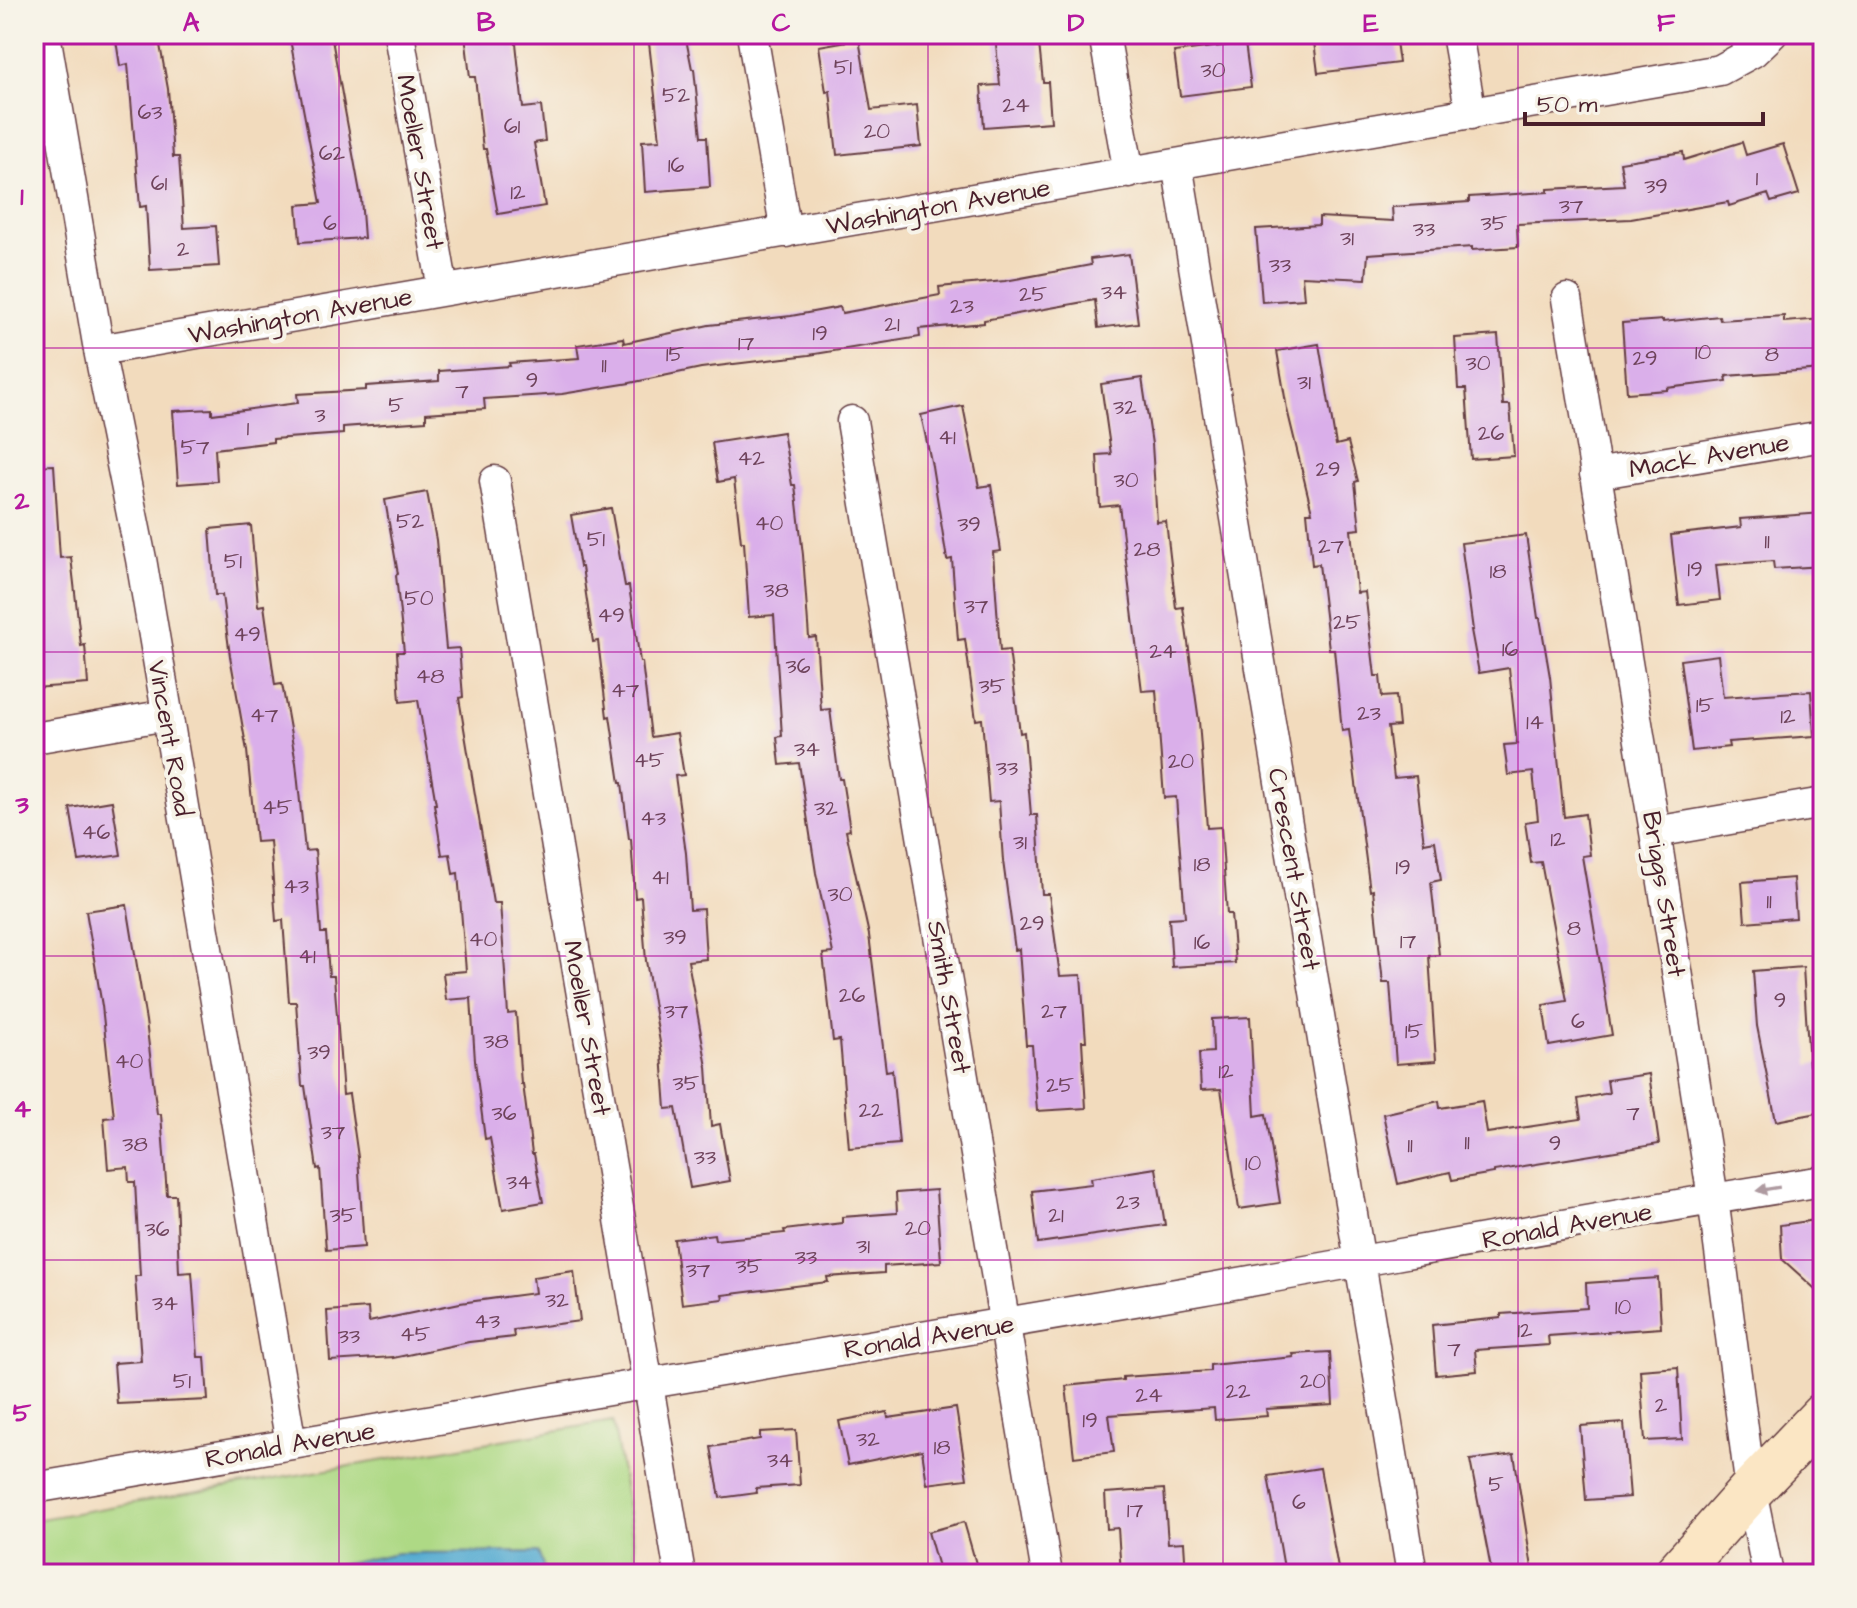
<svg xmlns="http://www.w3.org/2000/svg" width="1857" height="1608" viewBox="0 0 1857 1608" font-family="'Architects Daughter',sans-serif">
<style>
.green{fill:#aed985;stroke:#7c7c58;stroke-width:2}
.water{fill:#54abd1;stroke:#4f657e;stroke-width:2}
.building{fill:#daafea}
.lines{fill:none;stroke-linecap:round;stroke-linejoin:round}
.street-casing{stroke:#633b41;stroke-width:33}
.secondary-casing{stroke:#633b41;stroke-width:47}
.street{stroke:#fff;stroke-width:30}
.secondary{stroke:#fbe6c4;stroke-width:44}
.oneway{fill:#ae9aa0}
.grid{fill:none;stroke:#b5179e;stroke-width:2;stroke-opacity:0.55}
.labels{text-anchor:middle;stroke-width:8;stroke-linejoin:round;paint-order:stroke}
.number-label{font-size:22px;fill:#6e435b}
.street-label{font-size:26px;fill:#4a1f2b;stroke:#f7f3e8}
.neatline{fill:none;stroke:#b5179e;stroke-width:3}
.grid-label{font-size:26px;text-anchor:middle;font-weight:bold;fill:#b5179e}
</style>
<rect width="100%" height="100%" fill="#f7f3e8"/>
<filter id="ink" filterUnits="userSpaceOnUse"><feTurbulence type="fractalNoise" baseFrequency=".0125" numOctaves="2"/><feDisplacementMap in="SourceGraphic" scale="16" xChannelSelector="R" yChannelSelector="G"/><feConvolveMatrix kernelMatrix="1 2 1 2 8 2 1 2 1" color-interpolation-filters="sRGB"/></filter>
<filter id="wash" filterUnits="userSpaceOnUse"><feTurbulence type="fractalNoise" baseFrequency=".006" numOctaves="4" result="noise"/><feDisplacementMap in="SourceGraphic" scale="32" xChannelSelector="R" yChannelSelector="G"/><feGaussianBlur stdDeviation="1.8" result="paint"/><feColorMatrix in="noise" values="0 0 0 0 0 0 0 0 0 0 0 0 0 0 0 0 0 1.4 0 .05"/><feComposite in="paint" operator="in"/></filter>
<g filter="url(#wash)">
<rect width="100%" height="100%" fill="#f2dbbd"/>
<path class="green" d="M613,1421l26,153h-605v-54z"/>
<path class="water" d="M538,1552l8,22h-250l101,-21z"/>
<g id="blocks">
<path class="building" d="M115,34h43l10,55 5,68h6l5,71 32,-2 3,40 -69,4 -4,-64 -6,1 -12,-143 -8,2z
M289,34h42l30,164 3,40 -64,4 -3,-37 24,-2z
M465,34h50l8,74 18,-2 4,35 -11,2 11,63 -47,8 -12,-65h-3l-8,-72h-5z
M648,34h37l7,35h2l7,68h6l3,50 -65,5 -3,-51 18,-1z
M995,34h43l5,48h5l3,40 -67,5 -3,-41 19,-1z
M1313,34h82l4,29 -81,10z
M859,39l12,71 46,-5 4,41 -84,9 -7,-64 -4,1 -7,-46z
M1245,43l6,44 -71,9 -6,-44z
M1742,142l4,13 37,-11 16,50 -28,8 -3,-8 -39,12 -1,-4 -97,17 -114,5 1,23 -46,3v-3l-104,7 -2,25 -64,-3 2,23 -42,3 -6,-73 63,-4v-8l74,4 -1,-14 77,-5v-5l79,-5v-3l76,-4 -4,-23 63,-10 1,8z
M1129,254l9,69 -40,5 -3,-28 -111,20v3l-65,6 1,8 -111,18 -108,13 -71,15 -68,11 -78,5 1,10 -59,4v8l-83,6v7l-70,5v3l-58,7 2,32 -39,3 -5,-73 39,-2v5l86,-11 -1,-9 69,-4v-4l73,-5v-10l71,-5 -1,-3 70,-5 -2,-13 46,-7 1,5 85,-18 82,-9 49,-9 2,6 98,-18 -1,-8 66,-6 86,-16 -1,-6z
M1719,316l1,4 64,-4v6l39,-3v50l-97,7 1,5 -60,7v2l-40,3 -5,-70 41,-3v2z
M1498,335l5,70h7l4,51 -43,3 -5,-70h-8l-3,-51z
M1319,344l17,101 12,-3 10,39 -3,1 5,47 -9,1 6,63 8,-1 10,84h5l2,21 14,-1 3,30 -11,1 6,51 22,-2 8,67 11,-2 6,39 -10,2 8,73 -10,1 7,105 -40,3 -6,-81h-7l-10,-93 -3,1 -21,-161 -7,1 -8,-82h-5l-10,-85 -7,1 -5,-53h5l-25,-103 -10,-58z
M1142,378l10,66 5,78 9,-1 10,87 7,-1 16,114 8,107 14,-1 6,87h4l4,49 -63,4 -3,-49 16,-1 -9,-120 -12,1 -8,-108 -14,1 -23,-186 -19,2 -3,-52 14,-1 -10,-70z
M963,406l16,81 12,-2 10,66 -8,1 7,99 9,-1 11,83 4,-1 7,83h6l5,79h7l11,82 21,-1 5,66h-4l4,67 -49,3 -5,-66h-6l-7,-96 -4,1 -12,-89 -4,-60 -10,1 -7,-83 -6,1 -11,-81 -7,1 -6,-81 -5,1 -15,-94 -11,-51z
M783,432l9,53h3l8,70 6,83 7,-1 5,73 9,-1 9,70h3l8,51 -4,1 23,104 17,136 6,-1 7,74 -50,4 -9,-108 -7,1 -10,-87 10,-1 -17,-80 -17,-110 -19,2 -3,-28 5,-1 -8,-121 -25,2 -5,-75h-3l-7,-63 -16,3 -6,-39z
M54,465l6,93 11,-1 10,89 4,-1 3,39 -54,4v-222z
M427,492l9,48 10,109 13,-1 4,49 -4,1 34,205h7l8,111 8,-1 5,71h2l9,70h2l9,48 -40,7 -13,-71 -5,1 -10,-78 -4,-63 -25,2 -3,-27 23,-2 -8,-98 -5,1 -3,-20 -8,1 -8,-51h2l-18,-104 -18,2 -3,-50h7l-8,-77 2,-1 -13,-74z
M611,508l14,78h4l11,76h2l9,75 26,-4 7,42 -9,1 11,77 4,57 13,-1 3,50 -18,2 19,106 4,59 9,-2 10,57 -40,7 -14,-80 -10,1 -4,-55 -16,-93 -5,-64 -6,1 -4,-59h-2l-7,-56h-2l-10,-67 -3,1 -9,-76 -5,1 -11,-75h-2l-9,-52z
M1823,513v53l-49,3 -1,-8 -57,4 4,35 -41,5 -8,-70 70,-8 -1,-8z
M251,525l7,81 6,-1 11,80 7,-1 14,79 9,88 10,-1 6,83h5l3,43h5l9,119 6,-1 9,63 6,90 -38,3 -6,-82 -3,1 -12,-83h-3l-6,-84h-7l-6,-82 -7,1 -6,-80 -14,1 -9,-91 -17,-95 -8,-61h-7l-5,-66z
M1526,535l12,83h2l10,59 14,140 21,-3 5,41 -8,1 30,179 -63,11 -6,-41 24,-4 -26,-139 -10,1 -6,-41 13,-2 -5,-48 -25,3 -4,-30 13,-1 -8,-76 -30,5 -8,-43h2l-12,-87z
M1718,655l5,42 88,-6 3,45 -86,6 1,5 -37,4 -12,-91z
M112,801l9,54 -42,6 -9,-53z
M1793,878l3,40 -51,4 -3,-40z
M127,905l19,116 11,93h4l6,81h9l3,78 13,-1 6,85h7l3,43 -91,4 -3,-41 27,-2 -6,-85h5l-5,-94h-6l-1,-15 -20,2 -4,-51 10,-1 -12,-111 -16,-95z
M1803,967l6,98 14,-3v50l-47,9 -19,-95 -4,-55z
M1250,1017l5,99 11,-2 14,89 -41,6 -18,-120 -20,1 -2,-37 14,-1 -1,-33z
M1649,1074l10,70 -165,27v2l-42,7 -2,-8 -52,12 -15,-70 56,-13 1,7 42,-7 5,32 94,-14 -3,-20 31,-6 -2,-13z
M1156,1168l9,57 -127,18 -6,-52 60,-7 -1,-6z
M936,1190l5,72 -57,4v7l-57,4 1,5 -106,13 1,4 -41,5 -8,-65 40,-5 1,6 70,-7 -1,-3 58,-7v-6l55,-4 -1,-20z
M1823,1219v77l-41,-37 -2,-34z
M574,1271l6,50 -67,9 1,7 -45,5 -76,16v-1l-63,4 -3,-50 41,-3 1,14 91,-19 75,-10 -2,-16z
M1658,1278l3,50 -113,8 1,9 -74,5 2,21 -41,4 -4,-50 69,-7v-4l86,-6 -1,-25z
M1330,1352l3,53 -67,4 1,7 -52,4 -1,-12 -105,7 5,37 -40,5 -8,-71 57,-6v-3l87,-6v-6l84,-8 -1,-3z
M1678,1367l4,72 -37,2 -5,-71z
M956,1408l11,71 -40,5 -5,-34 -74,15 -9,-44 48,-9 1,6z
M1624,1423l6,74 -44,3 -6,-74z
M796,1430l4,55 -44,3 1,5 -37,5 -9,-51 49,-8v-7z
M1514,1454l19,120h-41l-22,-114z
M1320,1468l19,106h-54l-17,-98z
M1164,1489l4,54 16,-1 2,32h-65l-3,-46 -11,1 -2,-36z
M964,1522l15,52h-39l-12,-42z"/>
</g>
</g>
<g filter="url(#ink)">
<use href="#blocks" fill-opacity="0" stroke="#633b41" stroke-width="2"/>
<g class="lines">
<g class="street-casing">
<path id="street" d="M45,34l54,316 42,209 150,885
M399,34l44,256
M752,34l34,198
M1104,34l25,139
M1457,34l14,80
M1177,164l235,1410
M1567,299l88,533 58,366 38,292 17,84
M99,350l1621,-280 33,-18 19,-18
M852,421l195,1153
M1595,474l228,-38
M495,481l185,1093
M34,738l133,-23
M1655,832l168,-29
M34,1488c387,-67 773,-131 1160,-197 210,-37 419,-77 629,-110"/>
</g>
<g class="secondary-casing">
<path id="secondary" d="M1676,1574l75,-84 72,-75"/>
</g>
<use href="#street" class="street"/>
<use href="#secondary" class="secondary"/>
</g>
<defs><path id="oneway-solid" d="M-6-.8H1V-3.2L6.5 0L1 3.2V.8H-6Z" transform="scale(2)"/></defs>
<use class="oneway" href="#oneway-solid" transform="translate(1768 1189) rotate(171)"/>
</g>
<path class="grid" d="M339,34v1540M634,34v1540M928,34v1540M1223,34v1540M1518,34v1540M34,348h1789M34,652h1789M34,956h1789M34,1260h1789"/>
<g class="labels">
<g class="number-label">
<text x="843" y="74">51</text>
<text x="1213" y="77">30</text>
<text x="676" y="102">52</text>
<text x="1016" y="112">24</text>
<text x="150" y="119">63</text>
<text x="512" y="133">61</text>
<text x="877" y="138">20</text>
<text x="332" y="160">62</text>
<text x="676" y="172">16</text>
<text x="1757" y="185">1</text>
<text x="159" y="190">61</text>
<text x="1656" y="193">39</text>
<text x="518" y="199">12</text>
<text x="1571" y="213">37</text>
<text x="330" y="230">6</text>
<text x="1494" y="230">35</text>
<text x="1424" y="236">33</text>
<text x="1347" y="245">31</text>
<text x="183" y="256">2</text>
<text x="1280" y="272">33</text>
<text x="1114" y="299">34</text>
<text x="1033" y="301">25</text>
<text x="962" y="313">23</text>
<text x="892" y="331">21</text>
<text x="820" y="340">19</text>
<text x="746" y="350">17</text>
<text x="1703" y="359">10</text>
<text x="675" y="361">15</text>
<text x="1772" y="361">8</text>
<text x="1645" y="365">29</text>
<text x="1478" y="370">30</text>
<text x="604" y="372">11</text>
<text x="532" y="387">9</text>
<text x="1304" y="389">31</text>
<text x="462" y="398">7</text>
<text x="396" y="412">5</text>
<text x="1125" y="414">32</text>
<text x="320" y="422">3</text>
<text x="248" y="435">1</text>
<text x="1491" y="440">26</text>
<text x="947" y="444">41</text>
<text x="195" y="454">57</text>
<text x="751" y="465">42</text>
<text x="1328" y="476">29</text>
<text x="1126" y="487">30</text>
<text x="410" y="528">52</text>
<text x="769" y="530">40</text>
<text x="969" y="531">39</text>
<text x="596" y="546">51</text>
<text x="1767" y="548">11</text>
<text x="1331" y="553">27</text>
<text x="1147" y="556">28</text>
<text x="233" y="568">51</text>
<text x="1695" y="576">19</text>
<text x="1498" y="578">18</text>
<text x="776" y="597">38</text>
<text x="419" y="605">50</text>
<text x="976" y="613">37</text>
<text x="611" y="622">49</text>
<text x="1347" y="629">25</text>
<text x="247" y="641">49</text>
<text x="1510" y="656">16</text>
<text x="1163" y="658">24</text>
<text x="798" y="673">36</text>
<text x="430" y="683">48</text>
<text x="992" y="693">35</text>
<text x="625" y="697">47</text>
<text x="1705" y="712">15</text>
<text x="1369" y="720">23</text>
<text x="264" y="722">47</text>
<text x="1788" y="723">12</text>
<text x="1535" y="729">14</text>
<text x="807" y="756">34</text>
<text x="649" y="767">45</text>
<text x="1181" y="768">20</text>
<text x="1007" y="775">33</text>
<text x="277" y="814">45</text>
<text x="826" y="815">32</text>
<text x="653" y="825">43</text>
<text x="96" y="839">46</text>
<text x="1558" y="846">12</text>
<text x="1020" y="849">31</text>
<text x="1202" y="871">18</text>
<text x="1403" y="874">19</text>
<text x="660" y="884">41</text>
<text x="296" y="893">43</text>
<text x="840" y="901">30</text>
<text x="1769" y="908">11</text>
<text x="1032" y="930">29</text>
<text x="1574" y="935">8</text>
<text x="675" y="944">39</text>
<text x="483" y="946">40</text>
<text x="1408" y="948">17</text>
<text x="1202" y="949">16</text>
<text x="307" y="963">41</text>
<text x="852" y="1002">26</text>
<text x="1780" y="1007">9</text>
<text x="676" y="1018">37</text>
<text x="1054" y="1018">27</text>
<text x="1578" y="1028">6</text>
<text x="1414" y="1038">15</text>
<text x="496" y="1048">38</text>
<text x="319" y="1059">39</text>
<text x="129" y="1068">40</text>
<text x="1226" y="1078">12</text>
<text x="686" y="1090">35</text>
<text x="1060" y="1092">25</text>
<text x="871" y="1117">22</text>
<text x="504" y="1120">36</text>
<text x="1633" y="1120">7</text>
<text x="333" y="1139">37</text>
<text x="1467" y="1149">11</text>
<text x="1555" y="1150">9</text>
<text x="135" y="1151">38</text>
<text x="1410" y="1152">11</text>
<text x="705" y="1164">33</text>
<text x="1253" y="1170">10</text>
<text x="519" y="1189">34</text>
<text x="1128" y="1209">23</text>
<text x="343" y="1222">35</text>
<text x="1056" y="1222">21</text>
<text x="918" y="1235">20</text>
<text x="157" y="1236">36</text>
<text x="863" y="1253">31</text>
<text x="806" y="1264">33</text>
<text x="749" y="1273">35</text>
<text x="698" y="1277">37</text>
<text x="557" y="1307">32</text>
<text x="165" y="1310">34</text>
<text x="1623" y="1314">10</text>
<text x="487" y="1328">43</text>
<text x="1525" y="1337">12</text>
<text x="415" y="1341">45</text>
<text x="349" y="1343">33</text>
<text x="1454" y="1356">7</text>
<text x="182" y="1388">51</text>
<text x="1313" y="1388">20</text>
<text x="1238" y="1398">22</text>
<text x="1149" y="1402">24</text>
<text x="1661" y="1412">2</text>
<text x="1090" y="1427">19</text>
<text x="868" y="1446">32</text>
<text x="942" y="1454">18</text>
<text x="780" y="1467">34</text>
<text x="1496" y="1491">5</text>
<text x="1299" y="1509">6</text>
<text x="1135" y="1517">17</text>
</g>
<g class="street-label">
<text transform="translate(421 162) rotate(80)" y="9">Moeller Street</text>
<text transform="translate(938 206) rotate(-10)" y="9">Washington Avenue</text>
<text transform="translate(300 315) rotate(-10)" y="9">Washington Avenue</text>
<text transform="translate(1709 455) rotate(-10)" y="9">Mack Avenue</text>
<text transform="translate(171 738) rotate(80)" y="9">Vincent Road</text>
<text transform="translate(1295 869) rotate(80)" y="9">Crescent Street</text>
<text transform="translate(1665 894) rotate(81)" y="9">Briggs Street</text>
<text transform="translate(950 997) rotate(80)" y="9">Smith Street</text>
<text transform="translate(588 1028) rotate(80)" y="9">Moeller Street</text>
<text transform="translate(1567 1225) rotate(-10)" y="9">Ronald Avenue</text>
<text transform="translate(929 1336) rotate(-9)" y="9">Ronald Avenue</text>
<text transform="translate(290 1444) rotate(-10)" y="9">Ronald Avenue</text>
</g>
</g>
<rect width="1857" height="1608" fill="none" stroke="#f7f3e8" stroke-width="88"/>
<path d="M1525 112v12h238v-12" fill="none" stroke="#4a1f2b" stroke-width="4"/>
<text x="1537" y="112" font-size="24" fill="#4a1f2b" stroke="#f7f3e8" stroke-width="6" paint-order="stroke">50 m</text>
<rect x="44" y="44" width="1769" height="1520" class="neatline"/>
<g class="grid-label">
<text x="191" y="31">A</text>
<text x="486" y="31">B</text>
<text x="781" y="31">C</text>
<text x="1076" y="31">D</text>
<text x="1371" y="31">E</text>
<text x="1666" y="31">F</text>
<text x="22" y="205">1</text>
<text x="22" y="509">2</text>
<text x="22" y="813">3</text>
<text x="22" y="1117">4</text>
<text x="22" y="1421">5</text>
</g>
</svg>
